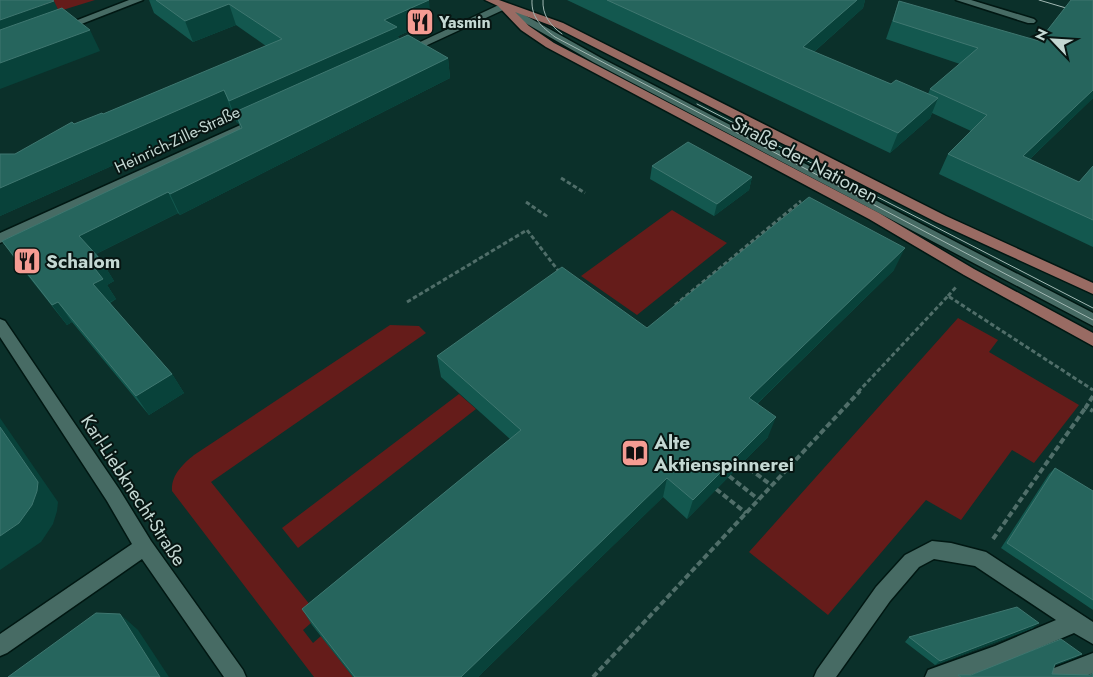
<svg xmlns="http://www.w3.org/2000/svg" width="1093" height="677" viewBox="0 0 1093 677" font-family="Jost,sans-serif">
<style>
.green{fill:#651c1a}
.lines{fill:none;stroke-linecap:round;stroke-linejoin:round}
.minor-casing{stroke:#001712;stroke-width:3}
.major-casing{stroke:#001712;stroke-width:3}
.path-far1{stroke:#506e69;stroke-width:3;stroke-dasharray:4.5 2.5;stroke-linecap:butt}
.path{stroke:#506e69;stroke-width:4;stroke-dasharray:6 3;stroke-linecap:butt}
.minor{fill:#476b64;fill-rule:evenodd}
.major{fill:#996b63;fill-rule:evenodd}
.tram{stroke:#a2b9b4;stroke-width:1}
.wall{fill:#13584f}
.shaded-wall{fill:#08423a}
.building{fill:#26655d;stroke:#3f7770}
.labels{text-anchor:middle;stroke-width:4;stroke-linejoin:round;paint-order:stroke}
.far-poi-label{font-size:16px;font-weight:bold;fill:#c4d8d3;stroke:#071512;text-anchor:start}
.far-street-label{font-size:16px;fill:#c4d8d3;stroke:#071512}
.street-label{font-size:19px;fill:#c4d8d3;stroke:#071512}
.poi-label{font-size:19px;font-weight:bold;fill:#c4d8d3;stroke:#071512;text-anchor:start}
</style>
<rect width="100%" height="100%" fill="#0b302a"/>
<path class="green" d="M37,0h58l-42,13z
M672,210l55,33 -90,72 -56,-39z
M958,318l40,22 -9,12 90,53 -45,58 -22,-13 -51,70 -35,-20 -98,115 -79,-63z
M390,325l29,1 7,7 -215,149 108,134 -16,14 10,13 8,-7 32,41h-39l-142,-186c-1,-16 11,-27 22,-36z
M459,394l17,15 -178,139 -16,-20z"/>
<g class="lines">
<g class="minor-casing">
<path id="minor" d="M129,0h14l-77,30 -4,1 -5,-3z
M956,0h15l63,19 2,2 -2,2h-6z
M503,3l98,55 492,255v13l-500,-264 -90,-52 -93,43 -4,1 -5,-3z
M258,117l4,1 2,2 -2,2 -262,121v-10z
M0,319l5,2 114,168 32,52 92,129 3,7h-22l-82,-118 -135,94 -7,3v-22l132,-90 -25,-43 -107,-164z
M932,541l19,2 35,9 107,70v22l-19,-11 -78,33 -31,11h-40l3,-7 67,-24 61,-26 -81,-54 -41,-7 -15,8 -29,34 -54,76h-22l3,-7 59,-83 29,-32z
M1093,653v20l-10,4h-37l3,-7z"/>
</g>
<g class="major-casing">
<path id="major" d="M485,0h14l64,23 383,193 147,67v11l-157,-72 -381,-195 -40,-15 14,14 25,17 325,170 95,56 119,64v13l-129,-71 -95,-56 -323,-172 -25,-17 -23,-24z"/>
</g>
<path class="path-far1" d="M561,178l24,15
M526,202l22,15
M948,296l8,-9
M407,302l120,-72 33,43
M675,305l126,-104
M858,392l90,-96 145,94"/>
<path class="path" d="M1093,396l-7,11 7,4
M742,463l29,22
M729,476l29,23
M716,489l30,24
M993,539l93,-132
M593,677l267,-286"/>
<use href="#minor" class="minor"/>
<use href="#major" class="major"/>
<path class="tram" d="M532,0c-1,18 10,27 23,37l538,283
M543,0c-1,15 7,25 19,34
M1039,0l54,16
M697,104l396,204"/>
</g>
<path class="wall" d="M149,0h279l3,21 -33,15 1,3 49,19 2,20 -270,137 -2,-2 -82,41 5,6 13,21 -7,4 9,14 -6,4 62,71 12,19 -35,22 -77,-93 -5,3 -50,-63 -15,-21 239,-112 -3,-7 -1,1 -5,-11 -232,104v-62h15l59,-30 29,-10 163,-68 -30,-21 -43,17 -39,-29z
M567,0h298l-2,8 -49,44 77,32 37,10 2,-5 30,-25 -74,-25 13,-38 194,97 -63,61 49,23 14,-16v81l-154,-73 9,-20 23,-23 -39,-18 -2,5 -40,35z
M652,166l100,11 -3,13 -35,26 -64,-37z
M894,270l-136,133 10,34 -81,82 -24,-22 -185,180h-125l-41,-52 -10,-16 208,-170 -69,-62 -4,-21 210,-28z
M1055,468l38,23v119l-92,-62 48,-74z
M1033,628l-98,37 -30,-23 4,-5z"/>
<path class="shaded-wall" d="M429,0l2,21 -33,15 2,12 -165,64 3,10 -1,1 -8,-22 155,-81z
M857,0h8l-2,8 -65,58 5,-19z
M54,1l10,21 -64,24v-26z
M229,4l7,21 -43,17 -8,-21z
M90,30l10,21 -100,38v-26z
M448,58l2,20 -270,137 -10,-21z
M224,90l8,22 -232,104v-28z
M1093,90v8l-81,78 11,-20z
M938,98l-8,20 -40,35 8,-20z
M752,177l-3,13 -35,26 3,-12z
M168,192l10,21 -86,43 -13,-20z
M905,248l-11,22 -152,148 7,-20z
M101,260l13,21 -7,4 9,14 -10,5 -13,-20 -1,-19z
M58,302l14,20 -5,3 -15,-20z
M172,374l12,19 -35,22 -13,-19z
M776,417l-8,20 -81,82 6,-19z
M0,418l58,84 -1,9 -4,13 -12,18 -41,28z
M667,478l-4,19 -185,180h-17z
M120,614l18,16 31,47h-9z
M1039,623l-6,5 -98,37 5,-4z
M1082,654l-7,4 -27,10 7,-4z"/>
<path class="building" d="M0,0h52l2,1 -54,19z
M156,0h273l-45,20 13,7 -168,74 -5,-11 -224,98v-34h15l57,-32 2,2 28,-11 1,1 179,-75 -53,-35 -44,17z
M607,0h250l-54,47 88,37 5,-4 42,18 -40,35z
M1071,0h22v90l-70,66 56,26 14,-16v54l-145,-66 39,-39 -57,-26 48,-41 -85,-27 6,-20 140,40z
M62,8l28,22 -90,33v-33z
M408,35l40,23 -278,136 -2,-2 -89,44 22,24 -9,5 11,14 -10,5 79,90 -36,22 -78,-94 -6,3 -50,-64 240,-113 -7,-16z
M688,142l64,35 -35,27 -65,-38z
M809,197l96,51 -156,150 27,19 -83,83 -26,-22 -206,199h-106l-53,-68 219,-179 -84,-74 125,-89 85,61z
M0,427l38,55 -1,9 -5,14 -13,18 -19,13z
M1055,468l38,23v109l-86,-57z
M1017,607l22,16 -99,38 -31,-24z
M96,613l24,1 40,63h-152z
M1061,639l21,15 -27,10 -3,10 38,1 3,-2v4h-132l-3,-2h13z"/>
<defs>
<g id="restaurant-square" transform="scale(1.4375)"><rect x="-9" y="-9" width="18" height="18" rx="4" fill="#f59c93" stroke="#071512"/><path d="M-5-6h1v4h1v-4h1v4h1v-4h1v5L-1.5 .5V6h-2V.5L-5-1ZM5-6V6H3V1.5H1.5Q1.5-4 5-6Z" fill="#111"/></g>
<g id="library-square" transform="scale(1.4375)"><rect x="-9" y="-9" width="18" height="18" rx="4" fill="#f59c93" stroke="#071512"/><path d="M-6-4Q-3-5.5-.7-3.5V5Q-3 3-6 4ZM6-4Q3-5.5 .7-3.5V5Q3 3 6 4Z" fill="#111"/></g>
</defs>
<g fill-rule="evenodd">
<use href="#restaurant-square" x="420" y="22"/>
<use href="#restaurant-square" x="27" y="261"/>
<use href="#library-square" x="635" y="453"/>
</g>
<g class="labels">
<g class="far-poi-label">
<text x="439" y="28">Yasmin</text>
</g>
<g class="far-street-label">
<text transform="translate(177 139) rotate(-25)" y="6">Heinrich-Zille-Straße</text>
</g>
<g class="street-label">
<text transform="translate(805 159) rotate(28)" y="7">Straße der Nationen</text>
<text transform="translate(134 490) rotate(57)" y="7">Karl-Liebknecht-Straße</text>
</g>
<g class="poi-label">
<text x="46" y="268">Schalom</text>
<text x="654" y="449">Alte<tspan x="654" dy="22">Aktienspinnerei</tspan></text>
</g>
</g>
<g transform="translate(1053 40) rotate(295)" stroke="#071512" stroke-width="4" paint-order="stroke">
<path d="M0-4L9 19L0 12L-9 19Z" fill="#c4d8d3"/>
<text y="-8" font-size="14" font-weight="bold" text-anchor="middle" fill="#c4d8d3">N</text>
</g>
</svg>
